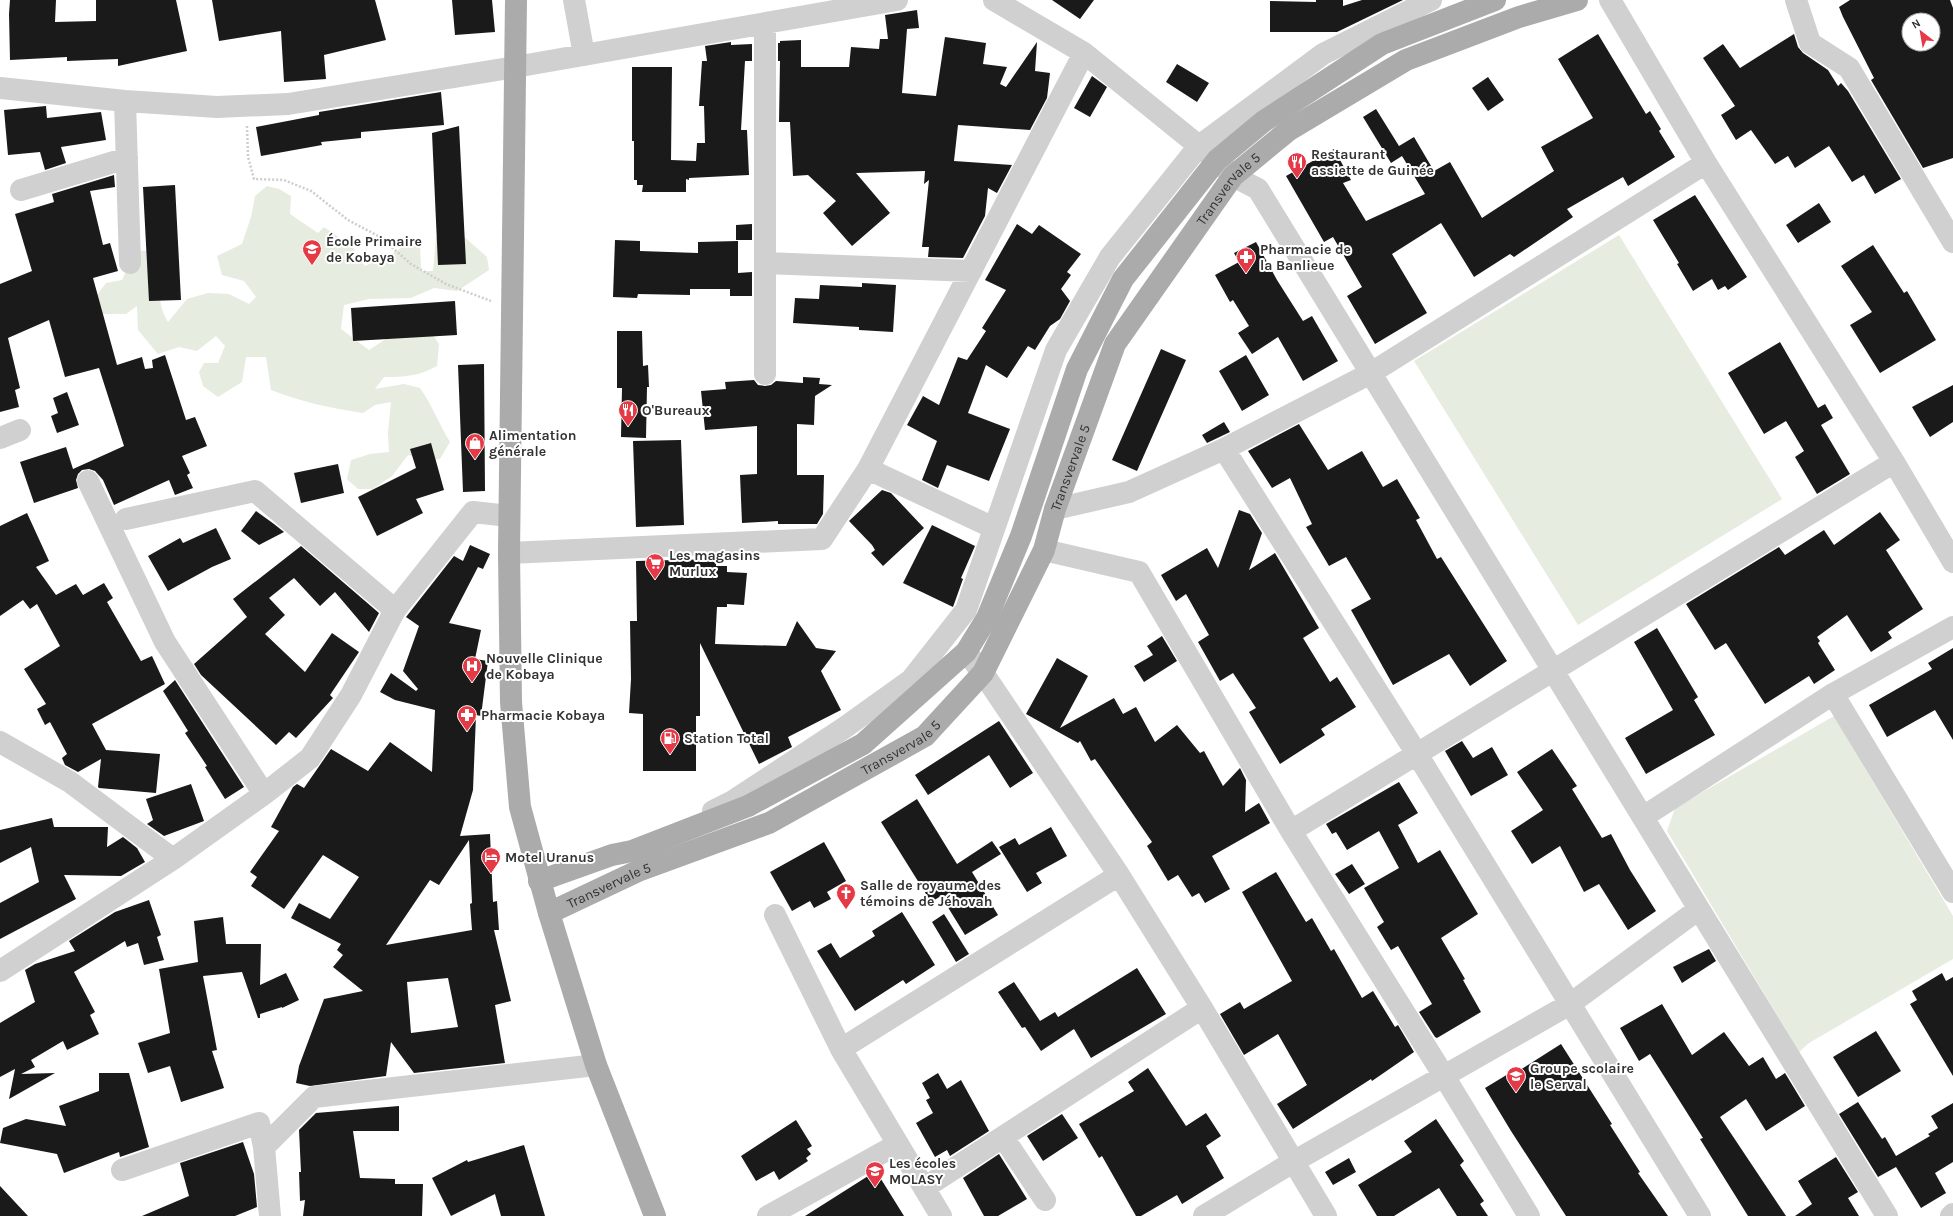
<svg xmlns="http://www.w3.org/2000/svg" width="1953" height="1216" viewBox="0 0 1953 1216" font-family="Karla,sans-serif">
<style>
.green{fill:#e6ecdf}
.building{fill:#1a1a1a;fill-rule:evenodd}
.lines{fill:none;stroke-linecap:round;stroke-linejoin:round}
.path{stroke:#cdcdcd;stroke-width:2.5;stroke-dasharray:2 2;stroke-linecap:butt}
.minor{stroke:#d0d0d0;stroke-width:22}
.major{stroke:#ababab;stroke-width:22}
.labels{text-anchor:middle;stroke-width:4;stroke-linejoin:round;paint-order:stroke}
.poi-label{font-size:14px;font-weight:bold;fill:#333;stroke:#fff;text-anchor:start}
.street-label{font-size:14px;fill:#333;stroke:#fff}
</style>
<rect width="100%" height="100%" fill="#fff"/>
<path class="green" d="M267,186l12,3 12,7 -1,18 28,19 6,-6 28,19 13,20 32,-15 12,-10 11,2 1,28h12l3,-34 25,-3 26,23 2,13 -32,21 -23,-3 -23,10 -42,1 -25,6 -3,24 28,21 26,-17 30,-10 14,21 -2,22c-17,10 -34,11 -53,11l-9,12 29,-5 16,4c12,17 19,36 30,54l-10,17 -12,1 -20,-5 -16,21 -19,13h-15l-11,-10 4,-19 19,-6 19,-2 -1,-19 3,-31 -16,3 -12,8c-33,-5 -61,-11 -92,-23l-5,-33h-20l-4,25 -24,15 -15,-11 -4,-14 5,-9h14l7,-17 -9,-10 -19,15 -18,-4 -21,7 -20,-24 -1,-24 -11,8h-24l-10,-12 14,-19 16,-3 14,-29 28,-1c-5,23 -9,52 4,72l19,-23 21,-6 21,1 20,10 7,-7 -12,-16 -22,-6 -5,-19 25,-12 9,-27 4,-21z
M1619,235l163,264 -204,126 -164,-264z
M1834,716l119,200v43l-144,84 -10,9 -132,-221 8,-23z"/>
<path class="building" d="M10,0h46l-1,22 41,-1v-21h80l11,51 -69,15v-7l-51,2v-4l-57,3 -1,-46z
M212,0h163l11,40 -62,15 2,24 -42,3 -3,-51 -62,10z
M452,0h40l3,32 -40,3z
M1052,0h42l-14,19z
M1316,0h27v6l19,-6h41l-66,32h-67v-31l46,1z
M1850,0h100l3,8v150l-30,10 -52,-88 3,-2 -31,-61 -4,-10zM1909,20h24v24h-24z
M917,10l2,18 -12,1 -5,64 34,3 9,-59 41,6 -3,21 24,3 -7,17 6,3 31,-45 -2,29 15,2 -3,25 -17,32 -72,-5 -4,36 58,4 -15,28 -9,-5 -3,28 -22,42 -35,-1 1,-10h-7l7,-67 -5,4 1,-13 -69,2 34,40 -38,33 -29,-33 13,-12 -28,-26 -15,1 -3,-54h-11l1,-61h-2v-18h2v-2l21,-1v27h48l2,-20 28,2 1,-10h8l-3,-24z
M1598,34l48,80 4,-3 11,18 -2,2 16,26 -47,29 -5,-9 -56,32 6,8 -59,40 -4,-3 -36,23 -33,-54 -49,31 35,59 -52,31 -28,-48 15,-9 -29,-50 -9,5 -38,-66 48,-27 17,31 -8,3 23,38 59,-27 -23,-38 -11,7 -28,-46 13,-8 23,37 15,-9 20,34 16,-9 32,56 72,-47 -13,-24 52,-29 -35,-59z
M1794,34l4,13 5,6 25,17 10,16 3,-3 7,8 53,88 -26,15 -11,-19 -12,7 -23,-36 -34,22 -7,-12 -13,8 -24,-34 -15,10 -15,-25 14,-9 -32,-48 20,-14 17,24z
M731,42v3l21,-1v17h-7l-4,69h6l2,45 -60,3v2l-3,-1v13h-44l1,-7h-6v-5h-3v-39h-2v-74h40l-1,93 25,1 1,-18h8l-1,-37h-5l3,-45h5l-2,-15z
M1177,64l32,19 -12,19 -31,-20z
M1092,76l15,11 -17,30 -16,-9z
M1488,77l16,23 -16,11 -16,-23z
M441,92l3,33 -83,7v6l-40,4 1,3 -61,11 -5,-29 63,-12v-3z
M46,106l1,12 54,-6 5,28 -45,7 5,16 -21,7 -5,-18 -32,3 -4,-45z
M459,126l7,138 -28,1 -6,-132z
M114,175l1,12 -25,4 13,54 7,-2 8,28 -25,7 24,87 25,-8 3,12 8,-1 -1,-8 13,-5 21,65 9,-3 12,29 -25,10 8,17 -3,2 6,13 -18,7 -6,-15 -55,25 -11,-25 -8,-9 -6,-2 -7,1 -4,4 -2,6 2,8 -44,15 -14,-41 46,-15 7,22 51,-23 -25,-78 -34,9 -16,-57 -41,18 12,50 -5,2 4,17 -19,5v-128l32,-13 -17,-57 39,-12 -2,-8z
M175,185l6,115 -32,1 -6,-114z
M1695,195l52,82 -19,13 -3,-4 -7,4 -6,-11 -19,12 -16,-27 2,-1 -26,-43z
M1819,203l12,19 -33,21 -12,-18z
M752,224v16h-16v-15z
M1017,224l15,10 7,-9 42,29 -14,18 4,3 -10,14 9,12 -10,18 -10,7 -15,24 -7,-4 -21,32 -21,-13 -18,48 42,16 -21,52 -42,-16 -9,23 -16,-8 15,-39 -30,-16 16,-29 16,9 19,-48 9,3 19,-29 -4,-3 24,-38 -21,-10z
M615,240l25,1v10l58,2v-11l40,-1v32l14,-1v24h-22v-7h-40v6l-52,-1 -1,4 -24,-1z
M1256,242l21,38 26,41 9,-5 26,45 -35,20 -25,-44 -26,17 -14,-21 11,-7 -16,-26 -3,2 -15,-27 24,-13 -5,-9z
M1873,245l31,48 3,-2 29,49 -56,33 -30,-48 22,-13 -31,-46z
M862,283l34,2 -3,47 -34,-2v-3l-66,-4 2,-25 24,1 1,-14 42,2z
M455,301l2,34 -104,6 -2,-33z
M617,331h25l1,35 5,-1 1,22h-2l-1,51 -25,-1 1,-49h-5z
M1780,342l38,66 7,-4 8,14 -12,7 29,49 -33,20 -22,-37 9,-6 -18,-30 -22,13 -36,-61z
M1161,349l25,11 -49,111 -25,-11z
M1246,355l23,40 -27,16 -23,-40z
M484,364l1,127 -22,1 -5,-127z
M803,377l17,1 -1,6 13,1 -17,11 -1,29 -17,-1v51h27l-1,39 -6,10h-39v-3l-36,2 -2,-48 17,-1v-48l-52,4 -4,-39 25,-2 -1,-7 29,-2 4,5 7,1 6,-1 5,-4 27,2z
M1953,385v37l-23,15 -18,-30z
M67,392l12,33 -22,8 -6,-17 7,-3 -5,-15z
M1224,422l6,10 -23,11 -5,-8z
M1299,424l29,46 34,-19 21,36 14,-8 23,39 -4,2 21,39 4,-2 66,104 -37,25 -21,-32 -56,31 -42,-75 20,-11 -25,-42 -17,9 -23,-39 6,-3 -22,-46 -18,10 -24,-37z
M681,440l3,85 -48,2 -3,-86z
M431,443l13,47 -28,9 7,14 -46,23 -19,-39 58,-29 -6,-19z
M338,464l6,29 -43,10 -7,-30z
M882,490l9,3 33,35 -41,38 -12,-13 4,-3 -3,-5 -23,-24z
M1239,510l11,4 12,19 -13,37 26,-17 44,75 -16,10 27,44 7,-5 19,30 -35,22 4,6 -45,29 -31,-52 7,-4 -23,-35 -13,8 -22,-39 11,-7 -23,-41 -10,7 -15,-26 46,-27 11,20z
M256,511l18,13 10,8 -25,13 -18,-14z
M1880,512l20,28 -14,10 37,59 -35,23 4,6 -21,14 -24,-37 -30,22 3,4 -2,2 17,27 -21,14 -5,-8 -44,28 -39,-61 -11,7 -29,-46 93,-57 6,8 39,-25 10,15z
M27,513l22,48 -13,6 20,28 20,-11 7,11 21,-12 9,15 -6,4 34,59 11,-5 13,28 -73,40 14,26 54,4 -4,39 -57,-5 -1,-1 3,-28 -23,13 -13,-7 -3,-7 5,-4 -17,-32 -5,3 -8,-16 9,-5 -22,-35 36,-23 -23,-42 -7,5 -7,-9 -23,16v-90z
M932,525l43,21 -14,32 2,1 -10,28 -50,-24z
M216,528l15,31 -19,8 -44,24 -20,-35 32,-18 3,5z
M470,545l20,9 -7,15 -5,-2 -29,56 32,7 -6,29 13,2 -7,55 -5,-1 -3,75 -13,46 30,-2 3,68 4,-1 2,29h-5l17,71 -16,4 10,58 -91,10 -23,-31 -5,34 -76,10 -14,-3 3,-17 25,-67 39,-8 -30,-24 10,-12 -6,-5 4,-6 -50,-26 8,-15 31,16 29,-42 -36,-22 -39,54 -33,-23 6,-9 -7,-5 29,-41 -8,-4 22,-40 4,-3 7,4 27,-39 37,22 22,-29 42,30 3,-62 -40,-10 -15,-8 11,-19 25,18 2,-2 -15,-18 16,-45 -13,-9 48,-61 9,5zM469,840l3,63 -2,1 2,26 -86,15 44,-65 9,5zM448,978l10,49 -47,6 -4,-51z
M301,546l78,67 -10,19 -34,-40 -15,14 -26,-28 -25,20 16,17 -20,19 40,38 27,-39 27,19 -29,43 3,3 -37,40 -7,-6 -13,13 -75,-70 -7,-11 53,-47 -14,-18z
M716,559v7h11v6l20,1 -3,32 -17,-1v3h-10l-2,37 71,2 11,-25 19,27 20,3 -15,20 20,39 -53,27 4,10 -33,17 -59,-121v73h-4v55h-53v-57l-14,-1 2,-34 -1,-58h7l-1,-60z
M1657,628l41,69 -4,3 21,35 -69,39 -21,-36 48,-28 -39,-68z
M1162,636l15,25 -33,21 -10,-16 19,-11 -6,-9z
M1953,648v92l-18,-30 -48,27 -18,-32 63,-36 -4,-6z
M1057,658l31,18 -28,52 54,-30 9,16 13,-7 19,35 22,-17 23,28 4,-2 19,35 17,-18 6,12 -1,32 14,-9 11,20 -58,33 18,33 -25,14 -6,-10 -7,4 -14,-22 -10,6 -21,-35 5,-4 -57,-83 -4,2 -11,-20 -2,2 -52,-29z
M175,680l69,107 -19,12 -20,-32 2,-1 -22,-33 3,-2 -25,-40z
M999,721l34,52 -23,15 -21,-33 -61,40 -13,-20z
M1462,741l11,17 19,-11 16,28 -37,21 -26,-45z
M1552,749l25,37 -5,3 30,49 9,-4 19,36 26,41 -28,19 -29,-46 -15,8 -24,-46 -28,18 -21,-33 32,-21 -26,-38z
M1399,782l19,31 -20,12 20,38 22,-13 38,64 -37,24 24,41 -2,1 18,32 -44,26 -2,-1 -16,-25 13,-8 -34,-58 -7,4 -14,-23 7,-5 -20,-34 35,-20 -20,-37 -32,19 -11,-18 -4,2 -6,-10z
M191,784l13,37 -40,15 -17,-12 6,-4 -7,-21z
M917,799l40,65 35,-23 9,13 -29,18 26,43 -33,20 -24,-39 -10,6 -50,-80z
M52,818l2,9h54l-1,20 16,-10 14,11 8,14 -24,14 -57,-1 12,24 -76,40v-36l39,-21 -8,-35 -31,16v-33z
M1051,827l16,29 -31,17 6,10 -15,9 -28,-45 16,-9 4,7z
M824,842l22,39 -19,11 4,7 -17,9 -4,-7 -18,10 -22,-39z
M1352,864l13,20 -16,10 -14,-20z
M1276,872l30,50 6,-4 19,33 3,-2 28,49 11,-7 22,36 3,-2 16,27 -42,29 -1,-2 -78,50 -16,-25 30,-19 -29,-51 -34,21 -24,-41 20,-12 4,7 48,-28 -50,-89z
M149,900l12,35 -4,2 7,23 -20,5 -6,-22 -11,4 -2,-6 -51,31 21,40 -5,3 9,19 -32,16 -4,-9 -32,19 4,7 -14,7 34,-1 -46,26 6,-30 -15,8v-54l35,-21 -10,-32 10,-6 40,-13 -6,-10 46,-29z
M902,912l33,53 -29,19 -3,-4 -48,31 -38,-60 14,-8 9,15 35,-22 -3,-5z
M944,914l25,40 -13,8 -24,-40z
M223,917l3,27h35l-1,41 26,-12 13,27 -17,8v-1l-22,7v4h-2l-16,-46 -39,4 14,74 -5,1 12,37 -43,14 -11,-36 -22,7 -10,-30 32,-10 -11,-64 39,-7 -4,-41z
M1709,949l7,12 -34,22 -9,-16z
M1137,968l29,46 -75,44 -17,-29 -33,22 -16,-24 -3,1 -24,-36 16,-10 26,39 15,-9 3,5z
M1942,973l4,8 7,-4v99l-43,-72 7,-4 -5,-9z
M1662,1004l30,51 32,-23 25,34 14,-9 13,22 9,-6 20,33 -39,25 -20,-32 -26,18 66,99h-38l-48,-77 3,-1 -53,-84 -11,7 -19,-33z
M1876,1031l25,40 -43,26 -25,-40z
M1561,1044l51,80 -2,1 30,47 -2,1 30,43h-102l-55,-85 -26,-43 33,-20 2,2z
M1148,1068l38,58 20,-13 15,23 -15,10 18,32 -42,26 -5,-9 -36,21h-5l-34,-60 -3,2 -20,-34 55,-33 -6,-9z
M99,1073h30l20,74 -29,10 -1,-5 -55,21 -7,-19 -57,-11 3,-15 23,-9 40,7 -7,-20 40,-15z
M938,1073l9,16 14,-9 28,51 -39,25 -3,-6 -12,7 -19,-34 17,-10 -7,-13 4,-2 -8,-15z
M1858,1102l24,37 3,-2 11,19 34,-20 -2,-2 10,-6 -7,-12 22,-13v59l-18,11 11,20 -25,15 -25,-41 -18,10 -39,-63z
M399,1106v25h-46l7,47 35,1v5h28l-1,32h-119l2,-16 -5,1 -1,-29h2l-2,-42 17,-17z
M1062,1114l16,24 -35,23 -16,-25z
M1436,1119l28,42 -4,4 24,36 -4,3 8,12h-31l-18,-28 -45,28h-17l-19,-31 54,-33 -8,-11z
M796,1120l16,26 -5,3 4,5 -5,4 2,3 -29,19 -5,-9 -18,10 -15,-25z
M243,1142l11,32 3,33 -22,9h-93l47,-20 -9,-33z
M524,1145l21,71h-44l-6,-22 -44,22 -19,-38 35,-18 1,2z
M999,1154l28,45 -29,17h-14l-21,-38z
M1836,1157l22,35 -10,6 11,18h-64l17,-12 -14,-23z
M1349,1158l7,14 -23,13 -8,-13z
M876,1171l28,45h-99z
M0,1186l28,30h-28z"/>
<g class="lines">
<path class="path" d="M247,126l1,31 6,22 30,1 27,11 37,29 32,17 31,27 35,20 45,17"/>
<path class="minor" d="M574,0l10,55
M994,0l90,53 115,93 18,14 16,16 25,13 629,1027
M1610,0l96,163 188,299 59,100
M1796,0l14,43 39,25 104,174
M0,88l125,13 92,6 71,-3 227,-37 382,-67
M125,101l5,162
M21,190l106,-32
M765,263l206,8
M765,374v-351
M0,438l20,-8
M1224,449l193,305 283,462
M868,469l126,59
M88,481l77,161 99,152
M1055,509l74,-17 95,-43 147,-76 335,-210
M126,519l129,-28 140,119
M1044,550l95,22 152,259 153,245 85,140
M509,553l313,-14 46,-70 216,-416
M966,652l17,21 136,202 83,133 124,208
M1833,694l120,198
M0,742l70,40 103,77
M713,811l20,-10 111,-73 67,-48 55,-70 90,-260 54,-93 89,-111 124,-92 108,-54
M1643,817l190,-123 120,-67
M1291,831l603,-369
M775,915l66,134 100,167
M0,971l173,-112 91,-65 46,-36 41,-63 44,-85 78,-98 36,4
M841,1049l278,-174
M1003,1137l42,63
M122,1170l137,-47 5,24
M924,1188l278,-180
M270,1216l-6,-69 50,-50 282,-32
M768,1216l130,-72
M1204,1216l89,-54 277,-158 129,-95
M1951,1216l2,-2"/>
<g class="major">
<path d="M516,0l-7,553 2,149 9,105 29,106 47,152 59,151"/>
<path d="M539,881l73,-26 20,-4 116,-45 115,-62 103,-92 21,-34 34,-82 56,-167 46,-90 94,-119 47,-39 118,-77 113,-44"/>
<path id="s1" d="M549,913l89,-42 131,-48 156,-87 58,-63 61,-123 11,-41 60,-165 118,-168 56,-46 117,-70 113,-43 58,-17"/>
</g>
</g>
<defs>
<g id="restaurant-pin" transform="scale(1)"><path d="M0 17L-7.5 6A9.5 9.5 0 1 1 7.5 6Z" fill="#e63946" stroke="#fff"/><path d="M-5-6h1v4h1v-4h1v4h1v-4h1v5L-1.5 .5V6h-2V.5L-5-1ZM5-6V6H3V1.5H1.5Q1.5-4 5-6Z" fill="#fff"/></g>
<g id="school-pin" transform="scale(1)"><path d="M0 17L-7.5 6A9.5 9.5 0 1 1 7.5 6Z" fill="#e63946" stroke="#fff"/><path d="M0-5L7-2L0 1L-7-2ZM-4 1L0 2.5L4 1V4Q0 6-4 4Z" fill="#fff"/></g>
<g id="pharmacy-pin" transform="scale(1)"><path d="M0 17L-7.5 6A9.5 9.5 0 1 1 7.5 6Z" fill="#e63946" stroke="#fff"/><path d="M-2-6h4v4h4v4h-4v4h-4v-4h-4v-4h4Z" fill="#fff"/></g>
<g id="shop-pin" transform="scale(1)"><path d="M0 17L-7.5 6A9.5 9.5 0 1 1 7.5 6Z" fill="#e63946" stroke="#fff"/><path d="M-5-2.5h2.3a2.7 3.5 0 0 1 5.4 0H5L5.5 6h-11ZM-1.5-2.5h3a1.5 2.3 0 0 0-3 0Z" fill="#fff"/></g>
<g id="supermarket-pin" transform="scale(1)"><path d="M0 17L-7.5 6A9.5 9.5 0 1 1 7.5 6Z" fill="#e63946" stroke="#fff"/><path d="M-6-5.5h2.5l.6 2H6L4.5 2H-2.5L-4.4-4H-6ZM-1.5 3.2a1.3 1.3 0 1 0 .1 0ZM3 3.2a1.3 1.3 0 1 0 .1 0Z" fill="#fff"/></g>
<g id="hospital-pin" transform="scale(1)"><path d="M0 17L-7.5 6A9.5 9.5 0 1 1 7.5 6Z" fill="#e63946" stroke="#fff"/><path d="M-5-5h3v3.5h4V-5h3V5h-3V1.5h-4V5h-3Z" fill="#fff"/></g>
<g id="fuel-pin" transform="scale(1)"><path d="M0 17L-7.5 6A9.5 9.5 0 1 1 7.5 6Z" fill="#e63946" stroke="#fff"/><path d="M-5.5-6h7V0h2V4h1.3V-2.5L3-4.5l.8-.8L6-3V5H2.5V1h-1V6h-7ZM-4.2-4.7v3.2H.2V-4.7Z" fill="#fff"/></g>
<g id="hotel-pin" transform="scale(1)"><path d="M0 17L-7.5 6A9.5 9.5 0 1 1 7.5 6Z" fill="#e63946" stroke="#fff"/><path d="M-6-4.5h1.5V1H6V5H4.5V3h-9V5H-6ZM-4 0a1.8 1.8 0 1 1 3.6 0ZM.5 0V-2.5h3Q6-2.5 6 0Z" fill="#fff"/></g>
<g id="church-pin" transform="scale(1)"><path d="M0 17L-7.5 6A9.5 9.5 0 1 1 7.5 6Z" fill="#e63946" stroke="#fff"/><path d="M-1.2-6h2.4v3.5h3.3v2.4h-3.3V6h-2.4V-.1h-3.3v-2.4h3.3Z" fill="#fff"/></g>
</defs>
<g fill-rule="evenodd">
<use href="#restaurant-pin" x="1297" y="162"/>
<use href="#school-pin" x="312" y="249"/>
<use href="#pharmacy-pin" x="1246" y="257"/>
<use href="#restaurant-pin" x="628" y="410"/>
<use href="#shop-pin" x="475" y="443"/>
<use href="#supermarket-pin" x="655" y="563"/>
<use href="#hospital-pin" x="472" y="666"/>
<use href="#pharmacy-pin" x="467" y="715"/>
<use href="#fuel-pin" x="670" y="738"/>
<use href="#hotel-pin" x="491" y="857"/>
<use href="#church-pin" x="846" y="893"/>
<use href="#school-pin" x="1516" y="1076"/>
<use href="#school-pin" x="875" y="1171"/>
</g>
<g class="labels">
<g class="poi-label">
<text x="1311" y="159">Restaurant<tspan x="1311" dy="16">assiette de Guinée</tspan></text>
<text x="326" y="246">École Primaire<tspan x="326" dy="16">de Kobaya</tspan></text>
<text x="1260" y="254">Pharmacie de<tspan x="1260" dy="16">la Banlieue</tspan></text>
<text x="642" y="415">O'Bureaux</text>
<text x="489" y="440">Alimentation<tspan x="489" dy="16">générale</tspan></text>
<text x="669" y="560">Les magasins<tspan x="669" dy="16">Murlux</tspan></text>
<text x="486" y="663">Nouvelle Clinique<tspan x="486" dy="16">de Kobaya</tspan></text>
<text x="481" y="720">Pharmacie Kobaya</text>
<text x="684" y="743">Station Total</text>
<text x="505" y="862">Motel Uranus</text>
<text x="860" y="890">Salle de royaume des<tspan x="860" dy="16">témoins de Jéhovah</tspan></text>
<text x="1530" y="1073">Groupe scolaire<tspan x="1530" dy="16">le Serval</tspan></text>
<text x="889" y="1168">Les écoles<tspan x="889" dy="16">MOLASY</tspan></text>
</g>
<g class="street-label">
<text dy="5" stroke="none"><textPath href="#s1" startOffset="1050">Transvervale 5</textPath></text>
<text dy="5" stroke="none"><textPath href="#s1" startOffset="726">Transvervale 5</textPath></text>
<text dy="5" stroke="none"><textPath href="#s1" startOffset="390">Transvervale 5</textPath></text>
<text dy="5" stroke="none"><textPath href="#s1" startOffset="66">Transvervale 5</textPath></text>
</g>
</g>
<g transform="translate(1921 32) rotate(329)"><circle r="19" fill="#ffffff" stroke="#adadad"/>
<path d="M0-3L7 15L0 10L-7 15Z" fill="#e63946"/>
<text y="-6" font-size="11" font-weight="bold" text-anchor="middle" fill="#333333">N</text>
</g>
</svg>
